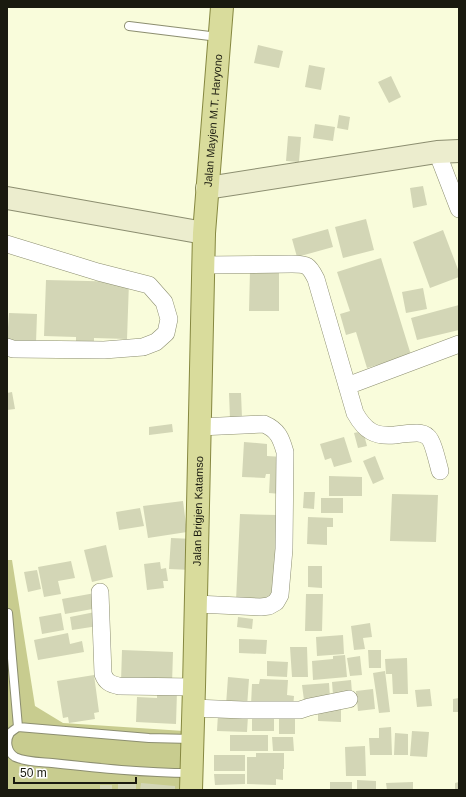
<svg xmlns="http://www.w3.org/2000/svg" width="466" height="797" viewBox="0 0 466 797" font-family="Helvetica,sans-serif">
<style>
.green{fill:#c8cc8f}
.building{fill:#d3d6b6}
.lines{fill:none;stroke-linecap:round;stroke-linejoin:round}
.lane-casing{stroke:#8c8e70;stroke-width:10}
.street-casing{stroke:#8c8e70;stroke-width:18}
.secondary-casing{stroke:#8c8e70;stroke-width:24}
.primary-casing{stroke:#868840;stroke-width:24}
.lane{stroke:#fff;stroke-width:8}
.street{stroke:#fff;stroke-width:17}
.secondary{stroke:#ecedce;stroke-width:22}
.primary{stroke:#d9dc9c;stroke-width:22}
.labels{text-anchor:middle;stroke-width:3;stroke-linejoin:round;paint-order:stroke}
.street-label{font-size:11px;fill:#1a1a0f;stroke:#fff}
</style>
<rect width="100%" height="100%" fill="#f9fcdb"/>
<path class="green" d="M7,560h5l23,146 28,17 121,8 -2,59h-175z"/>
<path class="building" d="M258,45l25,6 -4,17 -25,-5z
M309,65l16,3 -4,22 -16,-3z
M391,76l10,21 -12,6 -11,-21z
M339,115l11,2 -2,13 -11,-2z
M315,124l20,3 -2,14 -20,-3z
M288,136l13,1 -2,25 -13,-1z
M423,186l4,19 -14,3 -3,-20z
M366,219l8,31 -31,8 -8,-31z
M328,229l5,18 -36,10 -5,-18z
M443,230l16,42v5l-29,11 -17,-46z
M381,258l30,97 -44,13 -11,-36 -10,3 -6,-21 10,-3 -13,-39z
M250,270h29v41h-30z
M46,280l83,2 -2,57 -33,-1v7h-18v-8l-32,-1z
M423,288l4,21 -21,4 -4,-21z
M459,305v25l-42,10 -6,-22z
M9,313l28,1 -1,29 -29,-1z
M12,392l3,17 -8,1v-17z
M229,393h12l1,25 -12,1z
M172,424l1,8 -24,3v-8z
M363,431l4,15 -9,2 -4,-15z
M344,437l8,25 -18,5 -3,-9 -6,2 -5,-16z
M244,442l23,2v12l16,1 -2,37 -12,-1 1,-19h-4l-1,4 -23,-1z
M375,456l9,23 -11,5 -10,-23z
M329,476l33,1v19h-33z
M304,492h11l-1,17 -11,-1z
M392,494l46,1 -2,47 -46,-1z
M321,498h22v15h-22z
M183,501l4,31 -39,6 -5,-32z
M140,508l4,18 -25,4 -3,-18z
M240,514l37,1 -4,87 -37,-1z
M308,517l25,1v9h-6v18l-20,-1z
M171,538l23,1 -2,31 -23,-1z
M106,545l7,32 -21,5 -8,-32z
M71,561l4,17 -17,3 3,13 -17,3 -6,-30z
M160,562l1,7 5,-1 2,13h-5l1,7 -17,2 -3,-26z
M308,566h14v22l-14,-1z
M37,570l4,19 -13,3 -4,-20z
M95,593l3,15 -33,6 -3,-15z
M306,594h17l-1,37h-17z
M95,612l3,14 -26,4 -2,-13z
M61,613l3,17 -22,4 -3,-17z
M238,617l15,2 -1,10 -15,-2z
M370,623l2,14 -9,1 2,11 -11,1 -3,-24z
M68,633l2,11 12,-3 2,11 -46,8 -4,-20z
M343,635l1,19 -27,2 -1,-19z
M239,639l28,1 -1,14 -27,-1z
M290,647h17l1,30h-16z
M122,650l51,2 -1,32 -51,-2z
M368,650h13v18h-12z
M345,655l2,22 -34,3 -1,-19 21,-2v-3z
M360,656l2,19 -12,1 -3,-18z
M407,658l1,36h-15l-1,-20h-6l-1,-15z
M267,661l21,1 -1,15 -20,-1z
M385,671l5,41 -11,1 -6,-40z
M94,675l5,37 -5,1 1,6 -26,4 -1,-6 -5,1 -6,-37z
M228,677l21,2 -2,28 -21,-2z
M260,679l28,1 -1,15 7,1 -1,12 -24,-3v-4h-6l-1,5 -11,-1 1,-21h7z
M351,680l1,13 -19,2 -1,-13z
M329,683l1,15 -26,2 -2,-15z
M373,689l2,20 -17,2 -2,-20z
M430,689l2,17 -15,1 -2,-17z
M157,690l20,1 -1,33 -40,-2 1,-25 20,1z
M459,698v14h-6v-13z
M318,708h23v14l-23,-1z
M218,714l30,2 -1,16 -30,-1z
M252,717h22v14h-22z
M279,719h16v15h-16z
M391,727l1,28h-22l-1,-17h10v-10z
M412,731l17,1 -2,25 -17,-1z
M395,733l13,1v21h-14z
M230,735h38v16h-38z
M272,737h21l1,14h-21z
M365,746l1,30h-20l-1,-29z
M256,753h28v16h-1v11l-7,-1v6l-29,-1v-27h9z
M214,755h31v16h-31z
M214,774h31v10l-30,1z
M357,780l19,1v9h-19z
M330,782h22v8h-22z
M413,782v8h-26l-1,-7z
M459,782v8h-4v-7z
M141,783l34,3v4h-35z
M118,784h18v6h-18z
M100,785h12v5h-12z"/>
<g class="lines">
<g class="lane-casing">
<path id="lane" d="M129,26l89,11
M8,613l10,114
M190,773c-46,0 -92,-5 -138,-10 -11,-1 -27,-1 -37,-6 -8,-5 -10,-16 -5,-24 2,-2 5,-4 8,-6l131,11 43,1"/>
</g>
<g class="street-casing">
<path id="street" d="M437,152l22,57
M7,244l91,28 51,13 15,17 5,17 -3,14 -10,9 -13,5 -39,3 -91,-1 -6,-2
M203,265l89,-1c15,0 17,1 24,15l39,134c10,18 20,24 40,22 7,-1 14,-2 22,-2 3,0 8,1 11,4 5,4 10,27 12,34
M347,386l112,-42
M100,592l3,82c3,8 7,10 16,12l75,1
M196,604l65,3 8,-1 7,-4 4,-7 4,-46 1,-97c-4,-14 -7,-22 -21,-28l-65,3
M193,708l50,2h57l9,-3 40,-8"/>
</g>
<g class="secondary-casing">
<path id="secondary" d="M207,188l230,-36 22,-1
M7,198l197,35"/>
</g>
<g class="primary-casing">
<g id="primary">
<path id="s1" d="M191,790l3,-103 10,-454 18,-226"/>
</g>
</g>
<use href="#lane" class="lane"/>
<use href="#street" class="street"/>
<use href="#secondary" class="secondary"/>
<use href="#primary" class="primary"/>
</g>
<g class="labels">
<g class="street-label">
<text dy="4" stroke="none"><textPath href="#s1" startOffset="670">Jalan Mayjen M.T. Haryono</textPath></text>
<text dy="4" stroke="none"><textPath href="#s1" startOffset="279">Jalan Brigjen Katamso</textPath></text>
</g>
</g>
<rect width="466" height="797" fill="none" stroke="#1a1a0f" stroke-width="16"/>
<path d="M14 777v6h122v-6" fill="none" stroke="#1a1a0f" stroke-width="2"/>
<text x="20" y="777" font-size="12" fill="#1a1a0f" stroke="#ffffff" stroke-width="3" paint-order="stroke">50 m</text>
</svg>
